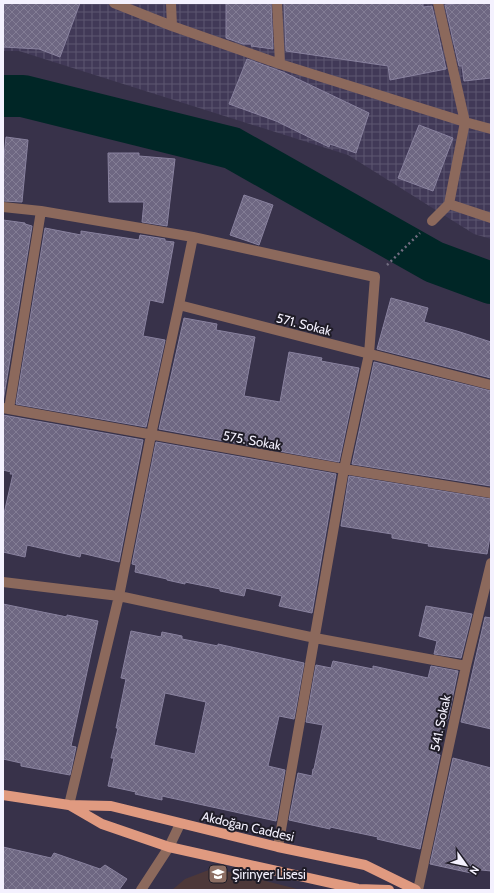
<svg xmlns="http://www.w3.org/2000/svg" width="494" height="893" viewBox="0 0 494 893" font-family="Cabin,sans-serif">
<style>
.industrial{fill:url(#industrial-grid)}
.education{fill:#4d3839}
.lines{fill:none;stroke-linecap:round;stroke-linejoin:round}
.river{stroke:#002626;stroke-width:42}
.building{fill:url(#building-cross-hatch);stroke:#89829f;fill-rule:evenodd}
.path{stroke:#726d81;stroke-width:2.5;stroke-dasharray:2 3;stroke-linecap:butt}
.minor{stroke:#8c695c;stroke-width:10}
.major{stroke:#e09a80;stroke-width:10}
.labels{text-anchor:middle;stroke-width:4;stroke-linejoin:round;paint-order:stroke}
.street-label{font-size:13px;fill:#f4f1fe;stroke:#1f1c27}
.poi-label{font-size:13px;fill:#f4f1fe;stroke:#1f1c27;text-anchor:start}
</style>
<defs>
<pattern id="industrial-grid" width="8" height="8" patternUnits="userSpaceOnUse"><rect width="8" height="8" fill="#413957"/><path d="M0 4h8M4 0v8" fill="none" stroke="#5d5670"/></pattern>
<pattern id="building-cross-hatch" width="8" height="8" patternUnits="userSpaceOnUse"><rect width="8" height="8" fill="#6e6782"/><path d="M0 0l8 8M0 8l8-8" fill="none" stroke="#837d95"/></pattern>
</defs>
<rect width="100%" height="100%" fill="#38324a"/>
<path class="industrial" d="M3,3h488v236l-17,-5 -126,-79 -329,-104h-16z"/>
<path class="education" d="M214,868l87,22h-129l13,-11z"/>
<g class="lines">
<path class="river" d="M3,96h20l209,52 202,114 57,21"/>
</g>
<path class="building" d="M3,3h77l-20,54 -21,-8 -36,-2z
M226,3h45l2,46 -22,-3 1,-2h-9l-17,-6z
M284,3h139v4l9,-1 14,63 -56,11 -2,-14 -102,-15z
M461,3h30v75l-27,3 -2,-15h-3l-14,-61z
M247,59l36,13 86,41 -13,40 -26,-9 -1,3 -53,-26 -47,-17z
M419,125l34,13 -20,53 -35,-13z
M6,137l22,3 -6,62 -19,-1v-35z
M108,153h31v3l36,3 -8,67 -25,-4 2,-20h-35z
M244,195l29,10 -14,40 -29,-10z
M3,220l22,3v1l7,2 -29,176z
M45,228l36,7v-4l58,9 1,-5 25,4v2l9,1 -11,61 -13,-3 -7,36 22,4 -19,87 -130,-23z
M391,298l37,10 -4,14 33,9 34,11v36l-114,-29z
M184,318l33,6 -1,6 39,7 -11,59 36,6 9,-50 33,6 -1,3 38,7 -20,94 -180,-33z
M374,362l117,29v95l-139,-22z
M3,415l140,25 -24,122 -38,-9 -1,4 -53,-12 -2,12 -22,-5v-34l10,-44h-3l1,-2 -8,-2z
M156,442l180,32 -24,139 -33,-7 3,-10 -36,-8 -2,8 -24,-5v-2l-35,-7v2l-18,-4v-1l-32,-7 1,-7 -4,-1z
M349,476l142,23v32l-4,23 -59,-8 1,-2 -37,-6v-4l-51,-8z
M3,604l64,13v-2l31,6 -27,125 5,1 -6,28 -49,-9v-3l-18,-4z
M426,606l46,8 -11,44 -27,-4 3,-13 -18,-5z
M485,617l6,1v111l-30,-7z
M131,631l30,6 1,-5 20,4v3l36,7v-2l86,19 -10,56 -15,-3 -11,50 17,4 -9,51 -114,-25v4l-27,-6 1,-2 -28,-6 6,-28h-3l7,-30h-2l10,-49 -5,-1zM165,693l41,9 -11,52 -41,-9z
M333,661l40,8v-3l55,12 3,-12 27,5 -10,48h-1l-11,35 4,1 -20,94 -43,-10 1,-2 -48,-10v2l-41,-9 9,-47 14,3 1,-7h1l9,-44 -17,-3 10,-57 15,3z
M453,758l38,10v103l-19,-2 -1,4 -41,-9z
M3,847l48,11 3,-5 46,16 5,-4 22,14 -8,11h-116z"/>
<g class="lines">
<path class="path" d="M387,265l33,-32"/>
<path class="minor" d="M114,3l58,23 108,38
M171,3l1,23
M277,3l3,61 185,58 26,7
M438,3l27,119 -16,82 42,14
M3,207l38,4 152,26 182,40 -6,77 -25,115 -66,378
M432,221l17,-17
M193,237l-14,68 312,80
M3,408l341,61 147,24
M9,409l32,-198
M3,582l116,14 196,42 151,28
M69,805l50,-209 32,-161 28,-130
M141,890l28,-43 11,-23
M418,890l48,-224 25,-103"/>
<path class="major" d="M3,795l66,10 42,1 167,41 87,18 51,25
M71,806l31,18 67,23 189,42 31,1"/>
</g>
<defs>
<g id="school-square" transform="scale(1)"><rect x="-9" y="-9" width="18" height="18" rx="4" fill="#8d6e63" stroke="#1f1c27"/><path d="M0-5L7-2L0 1L-7-2ZM-4 1L0 2.5L4 1V4Q0 6-4 4Z" fill="#fff"/></g>
</defs>
<g fill-rule="evenodd">
<use href="#school-square" x="218" y="874"/>
</g>
<g class="labels">
<g class="street-label">
<text transform="translate(304 324) rotate(14)" y="5">571. Sokak</text>
<text transform="translate(252 440) rotate(10)" y="5">575. Sokak</text>
<text transform="translate(440 723) rotate(-78)" y="5">541. Sokak</text>
<text transform="translate(248 826) rotate(13)" y="5">Akdoğan Caddesi</text>
</g>
<g class="poi-label">
<text x="232" y="879">Şirinyer Lisesi</text>
</g>
</g>
<rect width="494" height="893" fill="none" stroke="#f4f1fe" stroke-width="8"/>
<g transform="translate(466 865) rotate(123)" stroke="#1f1c27" stroke-width="3" paint-order="stroke">
<path d="M0-3L7 15L0 10L-7 15Z" fill="#f4f1fe"/>
<text y="-6" font-size="11" font-weight="bold" text-anchor="middle" fill="#f4f1fe">N</text>
</g>
</svg>
